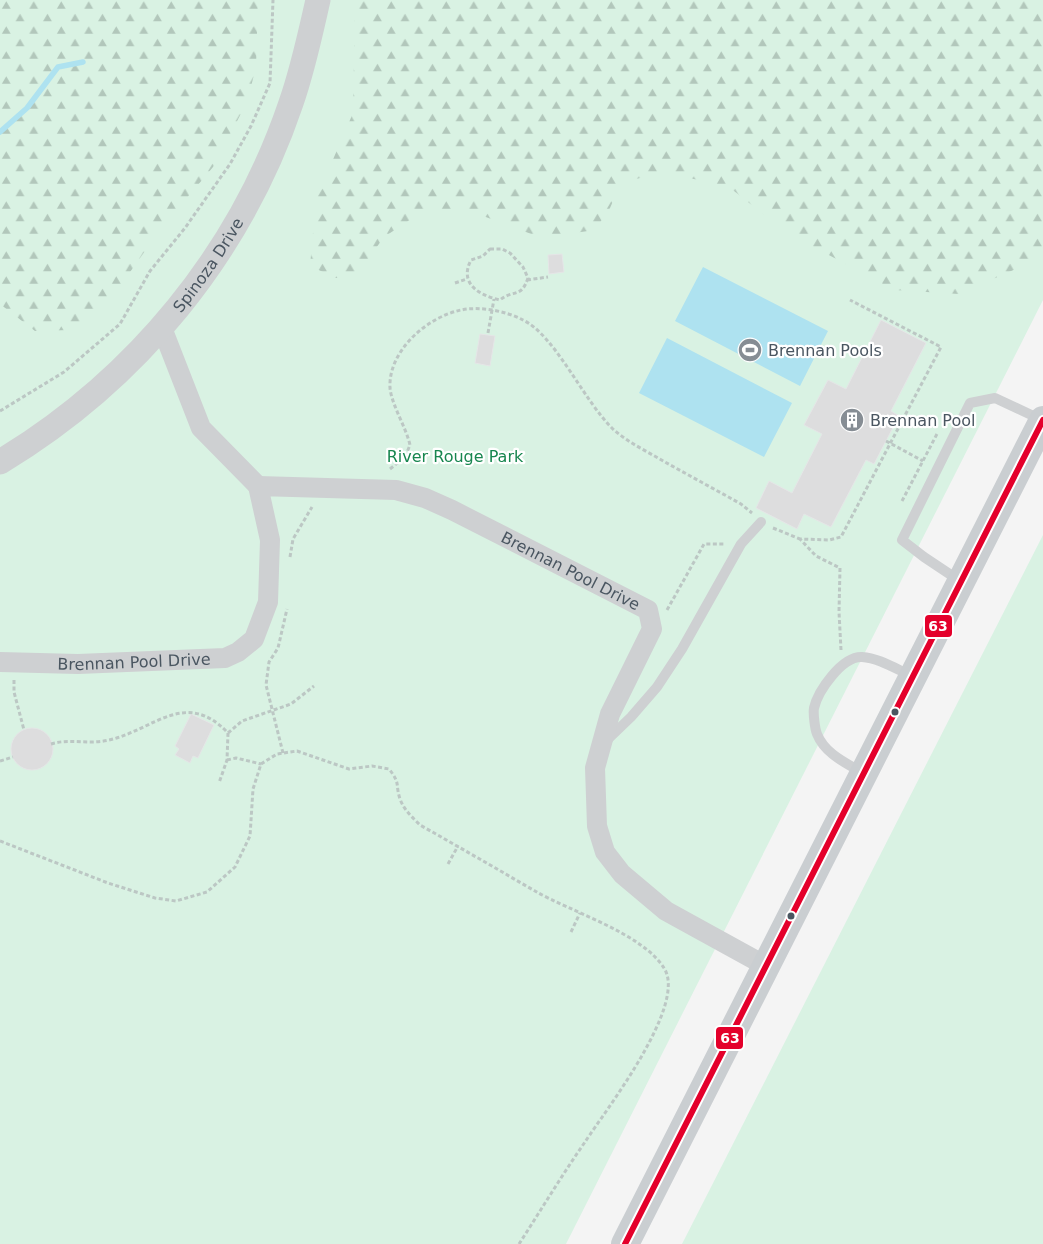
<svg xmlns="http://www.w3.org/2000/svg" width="1043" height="1244" viewBox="0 0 1043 1244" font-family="'DejaVu Sans',sans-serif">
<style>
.green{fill:#d9f2e3}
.forest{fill:url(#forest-firs)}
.water{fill:#aee2f0}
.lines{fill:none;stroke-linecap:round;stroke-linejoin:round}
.stream{stroke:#aee2f0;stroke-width:5.5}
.building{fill:#ddddde;stroke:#e5e6e7}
.path{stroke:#bcc7c4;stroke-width:3;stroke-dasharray:4 2.5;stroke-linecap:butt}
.service{stroke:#ced0d2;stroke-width:10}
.minor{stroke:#ced0d2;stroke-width:20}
.tertiary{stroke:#ced0d2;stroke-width:25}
.primary{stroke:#caced1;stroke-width:28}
.bus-1-casing{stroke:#fff;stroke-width:10}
.bus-1{stroke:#e4002b;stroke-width:6}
.bus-dot{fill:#4a5661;stroke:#fff;stroke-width:2}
.labels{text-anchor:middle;stroke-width:4.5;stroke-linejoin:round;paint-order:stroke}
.street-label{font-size:16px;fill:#4a5661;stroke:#fff}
.poi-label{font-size:16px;fill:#4a5661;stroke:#fff;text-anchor:start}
.park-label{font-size:16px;fill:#17864f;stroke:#fff}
.line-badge{stroke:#fff;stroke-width:2}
.badge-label{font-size:14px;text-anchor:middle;font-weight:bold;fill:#fff}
</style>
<defs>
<pattern id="forest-firs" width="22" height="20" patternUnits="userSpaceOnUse" patternTransform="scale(1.25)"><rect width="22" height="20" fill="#d9f2e3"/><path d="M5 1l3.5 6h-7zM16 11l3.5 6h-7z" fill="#b2c7bb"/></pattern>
</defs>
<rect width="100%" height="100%" fill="#f4f4f4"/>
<path class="green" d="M0,0h1043v300l-477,944h-566z
M1043,535v709h-361z"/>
<path class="forest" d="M0,0h258l-2,67 -9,35 -34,65 -53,63 -62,87 -28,13 -35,1 -35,-27z
M355,0h688v257l-84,37 -65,-4 -108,-58 -57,-45 -66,-15 -42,11 -11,25 -15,22 -35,5h-26l-67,-25h-42l-41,27 -29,40 -19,1 -26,-12 6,-67 37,-86z"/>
<path class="water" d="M703,267l125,64 -28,55 -125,-65z
M667,338l125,65 -28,54 -125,-64z"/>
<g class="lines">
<path class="stream" d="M0,132l27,-24 31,-41 25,-5"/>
</g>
<path class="building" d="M562,254l2,18 -15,2 -1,-19z
M881,320l45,23 -35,68 8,5 -25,48 -8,-4 -35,67 -27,-13 -7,15 -41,-21 13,-27 23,12 30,-59 -18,-9 24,-45 18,9z
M480,334l15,2 -5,30 -15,-3z
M191,714l23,11 -16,33 -5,-2 -3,7 -15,-8 4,-6 -4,-3z
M11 749a21 21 0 1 1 42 0a21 21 0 1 1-42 0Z"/>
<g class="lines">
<path class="path" d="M490,249h12l8,4 13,14 5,11c-7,21 -15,11 -28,22 -22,-5 -41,-17 -29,-40l12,-4z
M527,280l21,-3
M455,283l12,-4
M488,333l6,-34
M0,411l64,-39 56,-48 30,-53 35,-43 45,-64 21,-38 19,-43 3,-83
M886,441l37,20
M390,469l15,-12 5,-12c-4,-18 -18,-39 -20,-57 -2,-37 37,-71 71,-78 19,-4 45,1 62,10 33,16 61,82 91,110 15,13 34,22 51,32 25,14 51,28 76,42l11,9
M902,501l36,-69
M773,528l27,11
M290,557l3,-18 19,-32
M667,610l37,-66h21
M841,650l-2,-38 1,-44 -24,-12 -16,-17 29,1 12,-3 100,-190 -91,-47
M14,680v12l10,38
M228,733l14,-12 49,-17 23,-18
M51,744c19,-6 38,1 58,-4 45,-10 76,-52 119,-7l-1,27 -8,23
M283,753l-17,-68 3,-23 9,-14 9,-39
M227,760l9,-2 25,6
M0,761l13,-4
M0,841l108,42 47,15 21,3 31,-9 28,-25 15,-31 3,-47 8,-25 16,-10 20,-3 52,18 23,-3 17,3c12,15 6,15 11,30 4,11 12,18 20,26 39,22 77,44 115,66 36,21 107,42 129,77 24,37 -59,143 -79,174 -23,33 -44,68 -66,102
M448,864l10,-18
M571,932l9,-19"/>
<path class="service" d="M960,581l-36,-24 -22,-17 68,-137 25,-5 47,22
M605,742l26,-25 26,-30 25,-38 59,-105 20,-22
M863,773c-17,-10 -38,-19 -46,-39 -2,-5 -4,-20 -3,-26 4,-17 28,-52 48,-51 17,1 34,12 50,19"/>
<g class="minor">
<path d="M162,328l39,100 57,58"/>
<path id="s1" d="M0,662l78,2 147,-6 13,-6 16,-13 14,-37 2,-62 -12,-54 138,4 29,8 27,12 196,100 4,19 -42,85 -15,54 2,58 8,26 17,22 44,37 100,55"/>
</g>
<path class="tertiary" id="s2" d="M0,462c136,-82 240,-208 291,-359 12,-34 19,-68 27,-103"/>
<path class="primary" d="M625,1244l418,-824"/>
<g class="bus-1-casing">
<path id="bus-1" d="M625,1244l418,-824"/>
</g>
<use href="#bus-1" class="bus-1"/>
</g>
<defs>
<g id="stadium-disc" transform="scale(1.25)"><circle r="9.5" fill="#868d94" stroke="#fff"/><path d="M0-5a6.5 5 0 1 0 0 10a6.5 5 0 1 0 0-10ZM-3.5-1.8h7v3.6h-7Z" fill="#fff"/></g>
<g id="building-disc" transform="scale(1.25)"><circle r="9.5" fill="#868d94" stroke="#fff"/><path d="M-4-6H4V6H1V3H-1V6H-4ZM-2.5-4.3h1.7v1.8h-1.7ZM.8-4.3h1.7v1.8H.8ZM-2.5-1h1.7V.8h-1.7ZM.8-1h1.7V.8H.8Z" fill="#fff"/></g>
</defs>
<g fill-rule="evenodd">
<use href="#stadium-disc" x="750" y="350"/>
<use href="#building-disc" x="852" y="420"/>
</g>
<g class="bus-dot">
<circle cx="895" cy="712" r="4.5"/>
<circle cx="791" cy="916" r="4.5"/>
</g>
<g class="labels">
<g class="street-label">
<text dy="6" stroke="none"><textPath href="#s2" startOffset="289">Spinoza Drive</textPath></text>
<text dy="6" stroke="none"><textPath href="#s1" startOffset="748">Brennan Pool Drive</textPath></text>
<text dy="6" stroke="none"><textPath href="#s1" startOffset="134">Brennan Pool Drive</textPath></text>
</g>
<g class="poi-label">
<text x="768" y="356">Brennan Pools</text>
<text x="870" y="426">Brennan Pool</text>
</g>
<g class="park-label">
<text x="455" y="462">River Rouge Park</text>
</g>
</g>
<g class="line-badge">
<rect x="924" y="614" width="29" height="24" rx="5" fill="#e4002b"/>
<rect x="715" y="1026" width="29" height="24" rx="5" fill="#e4002b"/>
</g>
<g class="badge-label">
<text x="938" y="631">63</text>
<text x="730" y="1043">63</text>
</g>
</svg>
